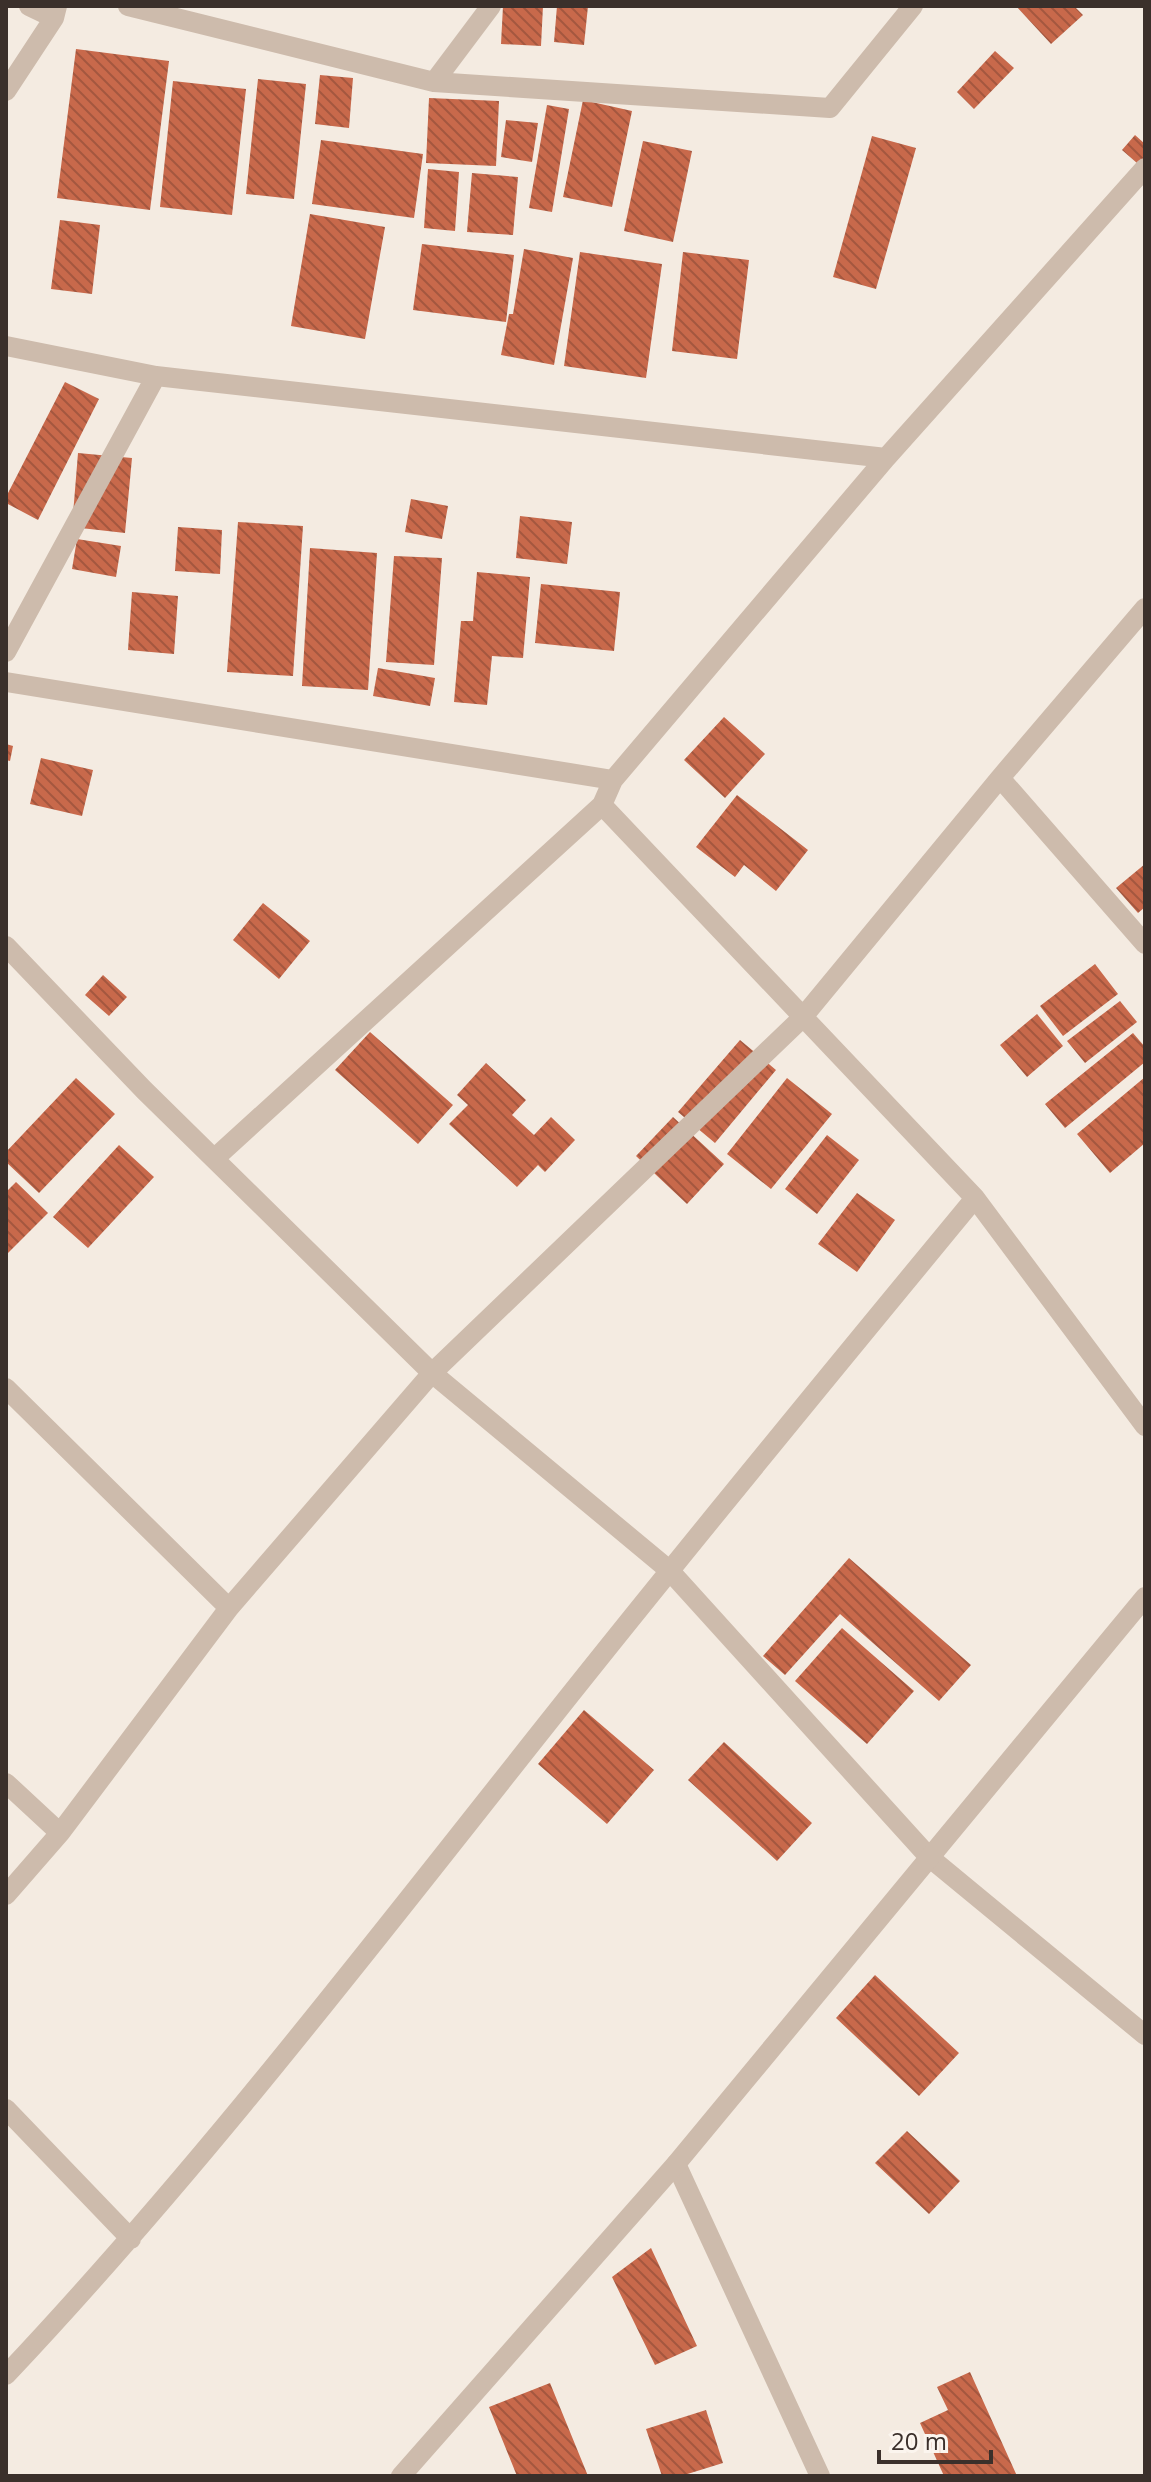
<svg xmlns="http://www.w3.org/2000/svg" width="1151" height="2482" viewBox="0 0 1151 2482" font-family="'Open Sans',sans-serif">
<style>
.building{fill:url(#building-back-hatch)}
.lines{fill:none;stroke-linecap:round;stroke-linejoin:round}
.minor{stroke:#cdbbac;stroke-width:20}
.tertiary{stroke:#cdbbac;stroke-width:20}
</style>
<defs>
<pattern id="building-back-hatch" width="6" height="6" patternUnits="userSpaceOnUse" patternTransform="scale(2)"><rect width="6" height="6" fill="#c8694b"/><path d="M-1 5l2 2M0 0l6 6M5-1l2 2" fill="none" stroke="#a4573f"/></pattern>
</defs>
<rect width="100%" height="100%" fill="#f4ebe1"/>
<path class="building" d="M503,6h40l-2,40 -40,-2z
M557,6h31l-4,39 -30,-3z
M1016,6h58l9,9 -32,29z
M76,49l93,12 -19,149 -93,-12z
M995,51l19,17 -40,41 -17,-17z
M320,75l33,3 -4,50 -34,-4z
M258,79l48,5 -12,115 -48,-5z
M173,81l73,8 -14,126 -72,-8z
M429,98l70,3 -3,65 -70,-3z
M583,100l49,11 -20,96 -49,-10z
M547,105l22,4 -17,103 -23,-4z
M506,120l32,3 -6,39 -31,-5z
M1135,135l10,9v26l-23,-20z
M872,136l44,12 -40,141 -43,-12z
M321,140l102,14 -9,64 -102,-14z
M643,141l49,10 -19,91 -49,-11z
M428,169l31,3 -4,59 -31,-3z
M472,173l46,4 -5,58 -46,-3z
M310,214l75,13 -20,112 -74,-13z
M60,220l40,5 -8,69 -41,-5z
M422,244l92,11 -8,67 -93,-12z
M524,249l49,9 -19,107 -53,-10 8,-41h4z
M580,252l82,12 -16,114 -82,-12z
M683,252l66,8 -12,99 -65,-8z
M65,382l34,17 -61,121 -32,-17v-6z
M78,453l54,5 -7,75 -53,-6z
M411,499l37,7 -6,33 -37,-7z
M520,516l52,6 -5,42 -51,-6z
M238,522l65,4 -10,150 -66,-4z
M178,527l44,3 -2,44 -45,-3z
M77,539l44,7 -5,31 -44,-8z
M310,548l67,5 -9,137 -66,-4z
M394,556l48,2 -8,107 -48,-3z
M477,572l53,5 -7,81 -31,-2 -5,49 -33,-3 7,-81h12z
M541,584l79,8 -6,59 -79,-8z
M132,592l46,4 -4,58 -46,-4z
M378,668l57,10 -5,28 -57,-10z
M724,717l41,37 -40,44 -41,-38z
M6,744l7,2 -3,15 -4,-1z
M41,758l52,12 -11,46 -52,-12z
M737,795l71,55 -32,41 -32,-26 -9,12 -39,-30z
M1145,864v43l-7,6 -22,-25z
M263,903l47,38 -31,38 -46,-39z
M1095,964l23,30 -55,42 -23,-30z
M103,975l24,22 -18,19 -24,-21z
M1120,1001l17,21 -52,41 -18,-22z
M1037,1014l26,32 -36,31 -27,-32z
M370,1032l83,73 -35,39 -83,-74z
M1133,1033l12,14v15l-80,66 -20,-24z
M740,1040l36,30 -61,73 -37,-31z
M486,1063l40,37 -14,15 22,20 17,-18 24,23 -30,32 -7,-7 -21,22 -68,-63 19,-19 -11,-10z
M1145,1077v66l-35,30 -33,-39z
M76,1078l39,36 -76,79 -33,-31v-10z
M787,1078l45,36 -61,75 -44,-35z
M673,1117l51,47 -37,40 -51,-48z
M827,1135l32,25 -42,54 -32,-25z
M119,1145l35,32 -66,71 -35,-31z
M16,1182l32,31 -42,42v-63z
M857,1193l38,27 -38,52 -39,-28z
M849,1558l122,107 -32,36 -99,-87 -55,61 -22,-19z
M842,1628l72,63 -47,53 -72,-63z
M584,1710l70,60 -47,54 -69,-60z
M724,1742l88,81 -35,38 -89,-81z
M875,1975l84,78 -40,43 -83,-78z
M907,2131l53,50 -31,33 -54,-51z
M651,2248l46,98 -42,19 -43,-88z
M970,2372l47,104h-73l-24,-53 28,-13 -11,-23z
M550,2383l38,93h-71l-28,-69z
M706,2410l17,53 -42,13h-19l-16,-47z"/>
<g class="lines">
<path class="minor" d="M29,6l25,12
M128,6l306,76 396,26 83,-102
M434,82l57,-76
M6,91l48,-73 3,-12
M6,346l150,30 730,82
M6,652l150,-276
M6,682l607,98
M1000,778l145,166
M602,805l373,393 170,228
M6,946l138,144 288,283 237,197 260,287 216,178
M215,1158l387,-353 11,-25 273,-322 259,-290
M6,1388l223,220
M6,1783l54,50
M6,1895l54,-62 169,-225 203,-235 370,-355 198,-240 145,-170
M6,2109l125,130
M676,2164l144,312
M6,2375c196,-208 370,-436 548,-660 138,-174 279,-345 421,-517"/>
<path class="tertiary" d="M401,2476l275,-312 469,-567"/>
</g>
<rect width="1151" height="2482" fill="none" stroke="#3b302b" stroke-width="16"/>
<path d="M879 2450v12h112v-12" fill="none" stroke="#3b302b" stroke-width="4"/>
<text x="891" y="2450" font-size="24" fill="#3b302b" stroke="#fbf5ee" stroke-width="6" paint-order="stroke">20 m</text>
</svg>
